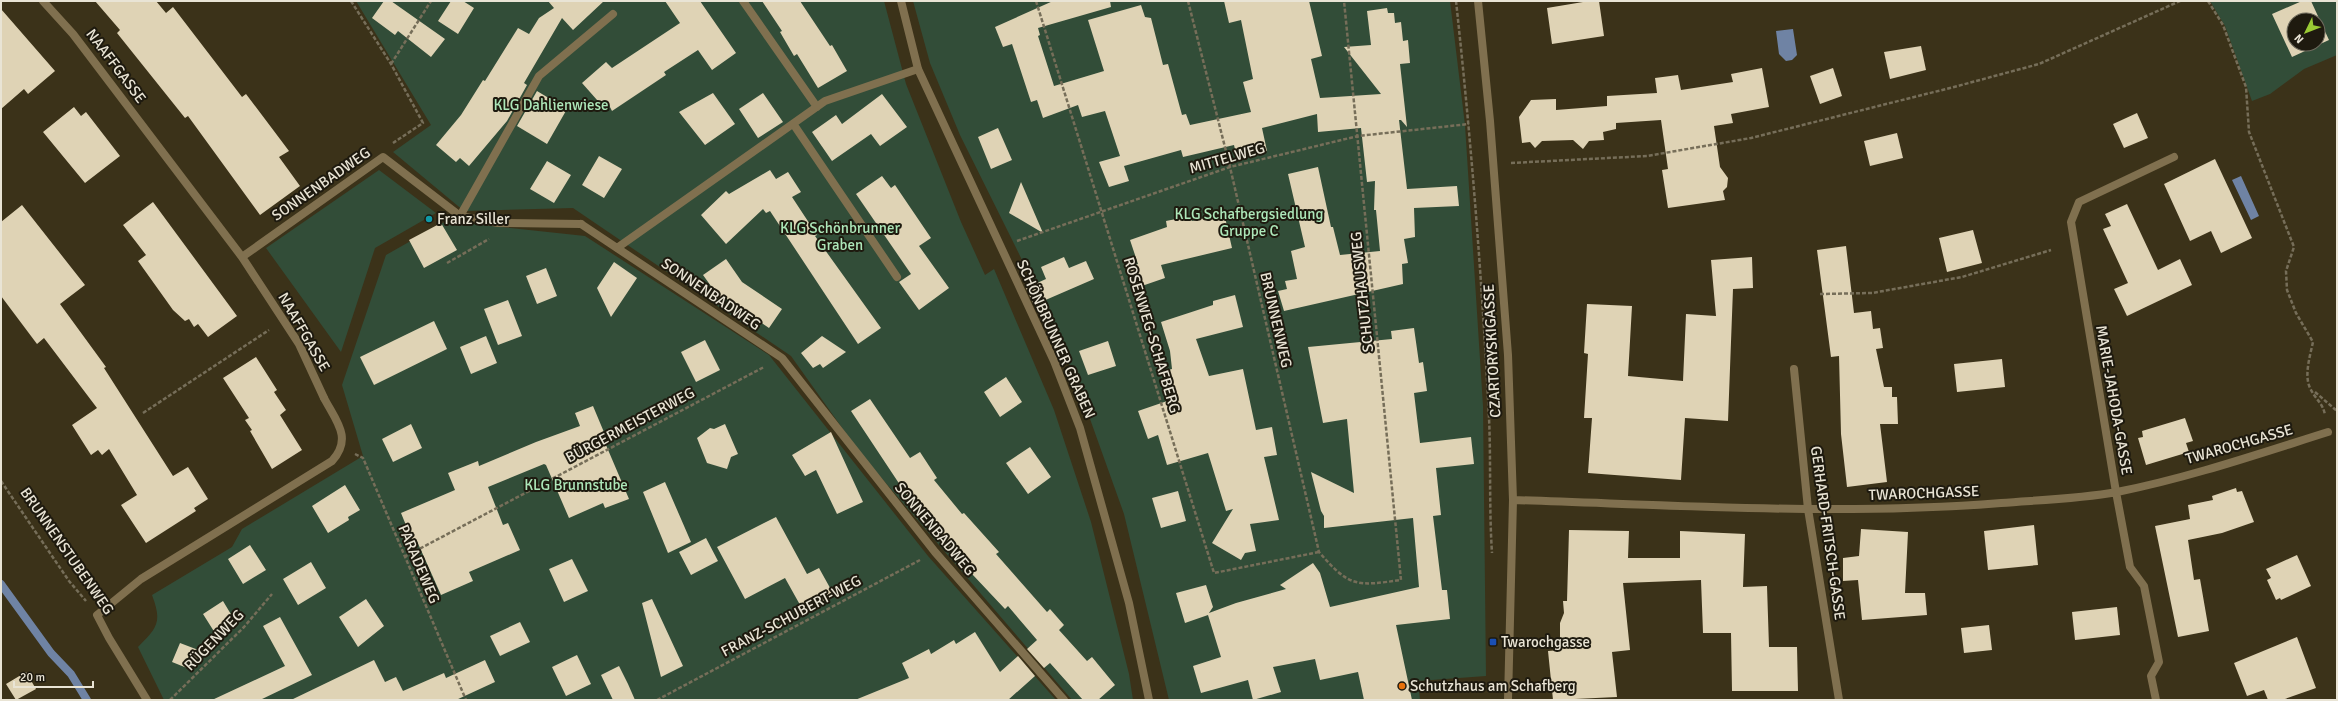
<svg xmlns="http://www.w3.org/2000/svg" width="2338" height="701" viewBox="0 0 2338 701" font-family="Signika,sans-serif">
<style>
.green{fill:#324d38;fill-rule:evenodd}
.water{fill:#6f83a4}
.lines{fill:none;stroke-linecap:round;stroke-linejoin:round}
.stream{stroke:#6f83a4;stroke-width:8}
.building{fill:#dfd3b5;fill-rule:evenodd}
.path{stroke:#766e59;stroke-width:2.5;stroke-dasharray:4 2;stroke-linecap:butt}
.service{stroke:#80704f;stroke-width:8}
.minor{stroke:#80704f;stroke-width:8}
.culture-dot{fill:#0f9aa8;stroke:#1e1a0f;stroke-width:1.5}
.transit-dot{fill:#1a4fb4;stroke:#1e1a0f;stroke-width:1.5}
.food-dot{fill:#e8710a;stroke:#1e1a0f;stroke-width:1.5}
.labels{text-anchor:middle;stroke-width:4;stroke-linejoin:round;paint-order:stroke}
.street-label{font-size:15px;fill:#e9e4d5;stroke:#1e1a0f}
.park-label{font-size:15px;fill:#ade7b9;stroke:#1e1a0f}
.poi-label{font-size:15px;fill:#e9e4d5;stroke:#1e1a0f;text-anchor:start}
</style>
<rect width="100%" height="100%" fill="#3b3219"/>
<path class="green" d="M356,1h528l22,83 55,138 24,53 9,-6 60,141 37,112 38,152 4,26h-61l-212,-247 -69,-97 -218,-148 -109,3 -71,-59 38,-27z
M913,1h537l15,124 18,281 3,270 -68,5 2,19h-251l-45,-186 -49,-137 -48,-107 -67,-135 -30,-72z
M2210,1h127v54l-33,14 -34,25 -18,7 -27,-75zM2294,20h24v24h-24z
M379,170l57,43 -61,35 -34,104 -75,-104z
M446,221l139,15 184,119 159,201 128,144h-892l-26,-53c20,-20 24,-25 14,-52l80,-48 10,-18 121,-73 -21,-71 44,-130z"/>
<path class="water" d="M1793,29l4,26 -5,5 -6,1 -7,-7 -3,-23z
M2241,176l18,40 -8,4 -19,-40z"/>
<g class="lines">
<path class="stream" d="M1,584l50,69 20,21 16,26"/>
</g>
<path class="building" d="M95,1h61l10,12 7,-6 69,90 4,-3 43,57 -10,6 21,29 -40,29 -72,-99 -3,2 -68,-85 3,-3z
M384,1h7l54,38 -14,18 -33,-26 -3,4 -23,-17z
M451,1h12l11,7 -16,26 -20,-13z
M548,1h56l-31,29 -11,-12 -38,65 3,2 -20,36 -38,45 -9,-8 -4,4 -20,-17 25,-30 22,-35 2,1 33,-53 11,6 10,-16 15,-10z
M665,1h35l36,52 -24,17 -14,-20 -34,22 2,3 -54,36 -3,-6 -4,4 -23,-26 24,-21 6,6 68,-45z
M762,1h38l30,45 2,-1 15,26 -29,17 -21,-34 -3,2 -14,-24 2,-1z
M1053,1h57l1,6 -73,21 2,7 -2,1 16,50 50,-15 -16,-51 53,-15 4,12 6,1 12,47 5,-1 14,51 4,-1 4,11 61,-13 -8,-30 10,-3 -12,-59 -12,3 -5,-22h85l13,55 -11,3 9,39 61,-4 -37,-47 27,-2 -4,-34 20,-3 1,5h6l1,10 6,-1 2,19 5,-1 2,23 -10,1 7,63 -6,-7h-2l8,69 50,-3 2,20 -45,2 1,29 -11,2 4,24 -6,1 1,20 -119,27 -6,-20 9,-2 -2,-8 12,-2 -6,-28 14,-4 -17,-73 30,-7 13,60h2l7,28 40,-4 -4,-41h-2l1,-29 -8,1 -6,-54 -43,4 -1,-18 -55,14 5,23 -22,5 -1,-4 -8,2 -2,-9 -51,12 -2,-7 -57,16 5,15 -20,6 -10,-25 21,-6 -15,-45 -23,6 -4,-12 -35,13 -6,-18 -6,2 -19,-58 -9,3 -8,-20z
M1589,1h10l5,35 -52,8 -5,-36z
M2302,1h9l18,39 -37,17 -20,-43zM2294,20h24v24h-24z
M1,9l54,62 -27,23 -4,-5 -23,20z
M1921,46l5,24 -36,9 -6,-27z
M1762,68l7,39 -38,7 2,9 -19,3 6,41 8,11 -1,9 -4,4 2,9 -57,8 -6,-38 6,-1 -7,-49 -45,3v6l-13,3 1,8 -15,1 -6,8 -10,-9 -31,1 -7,7 -5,-6 -8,1 -3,-26 12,-17 25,-1v11l51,-4v-10l50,-3 -2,-15 23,-3 3,15 52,-8 -2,-8z
M1833,68l9,28 -22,8 -10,-28z
M537,91l30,18 -20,35 -30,-18z
M713,93l22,31 -30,21 -26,-33z
M763,93l20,29 -25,16 -19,-29z
M882,94l25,33 -27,19 -9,-12 -39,27 -20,-29 24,-17 6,9z
M74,107l7,9 5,-4 34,44 -35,27 -42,-51z
M2137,113l11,25 -24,10 -11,-24z
M998,128l14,32 -21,9 -13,-32z
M1897,133l6,25 -33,8 -6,-25z
M599,156l23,13 -18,29 -22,-13z
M2215,159l37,79 -31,15 -10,-22 -21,10 -26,-57z
M547,161l24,14 -17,28 -24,-14z
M770,170l6,9 12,-7 13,20 -9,5 25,38 -2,1 66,92 -23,16 -88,-133 -4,2 -3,-4 -37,35 -25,-29 25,-24 3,3z
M882,176l9,12 4,-3 36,53 -12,8 30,42 -30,22 -20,-28 12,-8 -55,-80z
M1021,182l22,51 -34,-20z
M153,202l84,114 -29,21 -10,-13 -4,3 -5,-8 -4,2 -12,-11 -35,-49 8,-6 -23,-30z
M2127,204l31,66 22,-11 12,26 -65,31 -13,-27 14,-6 -25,-54 8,-3 -6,-12z
M22,205l63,80 -25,19 46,63 -2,1 69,108 15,-9 20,32 -14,9 2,3 -50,32 -25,-38 16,-10 -28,-46 -7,6 -4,-5 -7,5 -19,-30 25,-17 -53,-70 -7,6 -36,-48v-74z
M1224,213l8,35 -71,17 4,13 -29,10 -7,-21 9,-3 -8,-24 37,-13 -1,-6 25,-5 1,5z
M441,223l16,27 -33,18 -15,-28z
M1973,230l9,33 -35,9 -8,-34z
M1846,246l8,67 17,-2 2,18 7,-1 3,20 -7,1 8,38h8v10h5l1,27h-18l7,58 -40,5 -6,-53 -2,-78 -8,1 -14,-107z
M1064,257l5,11 17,-7 8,18 -60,26 -8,-17 20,-9 -5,-12z
M1752,257l1,31 -20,1 -5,132 -43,-3 -4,62 -93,-7 4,-55h-8l4,-64 -4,-1 3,-49 45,2 -4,70 55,5 3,-67 30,2 -5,-56z
M726,259l16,23 40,27 -13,19 -45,-31 -3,3 -18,-25z
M614,262l23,16 -26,39 -14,-29z
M546,268l11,28 -20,8 -11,-28z
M1235,295l8,32 -47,12 13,37 34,-7 13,61 16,-3 5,28 -13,2 15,63 -29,4 6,27 -11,2 -4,7 -29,-17 21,-34 -7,2 -18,-58 -41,12 -9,-30 -10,4 -10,-28 35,-12 -9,-28 8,-2 -2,-18 -9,-29 52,-17v-4z
M508,300l14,36 -24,9 -14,-36z
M434,321l13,28 -73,36 -14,-28z
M1414,328l5,35 4,-1 4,29 -13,2 6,50 51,-6 3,27 -38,4 5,47 -8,1 9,74h5l3,29 -54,6 16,75h-48l-6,-28 -38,8 -5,-21 -42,8 8,25 -28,8 -5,-20 -47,13 -8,-27 28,-9 -13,-42 -23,8 -9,-30 30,-8 7,22 -4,6 27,-10 50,-14 -6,-4 33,-22 7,10 10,34 89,-20 -6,-69 -89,10v-12l-3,-5 -10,-39 43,21 -7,-74 -24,4 -15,-76 84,-8 -1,-8z
M486,336l11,27 -26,11 -11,-27z
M822,336l24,16 -23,16 -3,-4 -7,4 -12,-15z
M705,340l15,30 -24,12 -15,-30z
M1108,341l8,25 -28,9 -9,-24z
M256,357l21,33 -3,2 12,18 -6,5 22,35 -30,19 -22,-38 2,-1 -7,-10 4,-2 -26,-40z
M2002,359l3,28 -48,5 -3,-28z
M1006,377l16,25 -22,15 -16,-25z
M870,399l40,59 10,-6 17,26 -3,2 28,34 2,-1 35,39 -3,2 51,58 3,-3 14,16 -5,5 28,31 5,-4 23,28 -17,15h-15l-33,-37 -6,5 -17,-19 10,-9 -29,-34 -3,3 -49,-52 -8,-11 2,-1 -28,-30 -12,-20 -2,2 -57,-86z
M593,406l13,31 -3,1 26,61 -24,9 -2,-5 -34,15 -23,-53 -2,-1 -56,23 15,38 5,-2 12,27 -51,22 4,9 -32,14 -25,-56 -4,1 -11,-27 54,-23 -7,-17 30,-12 1,5 57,-24 44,-16 -5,-13z
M2185,418l8,23 -7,2 3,9 -43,13 -8,-27 5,-1 -1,-6z
M411,424l11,24 -29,14 -11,-23z
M725,424l13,30 -7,3 -4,12 -20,-6 -10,-25 13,-10 4,1z
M831,432l32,70 -26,12 -21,-44 -11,6 -13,-21z
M1030,447l21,30 -23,17 -22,-31z
M665,482l26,60 -23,11 -25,-61z
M345,485l15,25 -12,7 1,3 -21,13 -16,-27z
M2236,488l1,4 5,-1 12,31 -32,11 -34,7 6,40 6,-1 9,52 -31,6 -23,-111 35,-7 -2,-14 25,-5 -1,-4z
M1178,491l8,30 -25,7 -9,-30z
M776,517l31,57 12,-6 15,27 -30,17 -19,-34 -40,21 -28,-52z
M2034,525l4,40 -50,5 -4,-39z
M1861,529l47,3 -3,61h20l2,22 -65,5 -4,-40 -15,1v-23l16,-2z
M1569,530l60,1 -1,27h52v-27l65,3 -2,53 24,-1 2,61h28l1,44h-66l-1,-58h-28l-2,-53 -78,3 7,67 -18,2 5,45 -64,3 -5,-49 12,-1v-27l4,-10 -1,-12h4z
M706,538l12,23 -27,14 -12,-23z
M250,545l16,25 -23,14 -15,-25z
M2297,555l14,31 -30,14 -1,-2 -4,2 -9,-20 4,-2 -5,-9z
M572,559l16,32 -24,11 -15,-33z
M311,562l15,26 -28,17 -15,-26z
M366,599l18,27 -26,21 -19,-30z
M652,599l31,67 -22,11 -19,-74z
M223,601l12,20 -20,12 -12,-19z
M2117,607l3,28 -45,5 -3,-28z
M280,617l32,58 -52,25h-48l73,-34 -22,-40z
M520,622l10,20 -30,14 -10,-20z
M1989,625l3,25 -28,3 -3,-25z
M975,632l25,40 18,-16 17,20 -27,24h-153l54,-22 -7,-15 27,-14 2,5 23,-14 2,4z
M2297,637l19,51 -34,12h-14l-4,-10 -17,6 -13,-33z
M180,643l21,8 -9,19 -20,-8z
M577,655l14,29 -25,12 -14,-29z
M374,660l11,22 11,-5 7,14 41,-18 2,5 39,-18 10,22 -39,18h-165z
M619,666l9,18 7,16h-22l-12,-25z
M26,672l10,17 -20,11 -10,-16z"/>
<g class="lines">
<path class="path" d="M351,1l40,63 32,59 -30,20
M1036,1l178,572 105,-21
M1188,1l42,166 89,385c31,36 38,34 82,28l-57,-579
M1456,1c15,138 26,277 33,416 2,45 0,91 3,136
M2208,1l15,24 23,62 3,45 45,115 -8,24 1,19 9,23 17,29c-3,14 -9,33 -3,46 5,11 13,15 15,27
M391,64l40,-63
M1511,163l136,-7 104,-18 203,-51 85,-23 141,-63
M1017,241l213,-74 128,-31 111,-12
M447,263l42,-24
M1820,294l52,-1 90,-16 89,-27
M2315,392l22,19
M143,413l126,-83
M355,454l8,4 103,242
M1,481l68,100 17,20
M404,557l360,-190
M170,700l74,-73 28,-33
M657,700l263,-140"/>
<path class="service" d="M743,1l74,106
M794,125l103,152
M460,216l79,-140 74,-62
M581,224l201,134 153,194 129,148
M617,248l208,-147 93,-32
M2116,492l-45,-270 8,-20 95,-45
M147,700l-38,-62 -12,-23 44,-36 191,-118c21,-23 4,-40 -8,-63"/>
<path class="minor" d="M43,1l30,33 169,223 57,87 25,54
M901,1l17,68 136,292 26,67 49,175 20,97
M1478,1l12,120 18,234 5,145 -5,200
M242,257l141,-100 77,59 38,7 83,1
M1794,369l14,140 31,191
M2116,492l14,75 14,19 15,76 -8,14 5,24
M1513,500c162,5 326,16 488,3 38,-3 78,-4 116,-11 71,-14 141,-38 211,-60"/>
</g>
<circle class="culture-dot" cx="429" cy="219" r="4"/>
<rect class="transit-dot" x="1489" y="638" width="8" height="8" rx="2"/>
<circle class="food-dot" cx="1402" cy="686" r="4"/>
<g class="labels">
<g class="street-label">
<text transform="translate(116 66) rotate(53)" y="5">NAAFFGASSE</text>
<text transform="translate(1227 158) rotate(-16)" y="5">MITTELWEG</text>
<text transform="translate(321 184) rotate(-35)" y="5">SONNENBADWEG</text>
<text transform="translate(1362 292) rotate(-96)" y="5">SCHUTZHAUSWEG</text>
<text transform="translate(711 294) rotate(34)" y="5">SONNENBADWEG</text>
<text transform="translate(1276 320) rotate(77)" y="5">BRUNNENWEG</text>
<text transform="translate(304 332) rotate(60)" y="5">NAAFFGASSE</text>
<text transform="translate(1152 335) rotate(73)" y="5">ROSENWEG-SCHAFBERG</text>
<text transform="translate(1056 339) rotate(66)" y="5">SCHÖNBRUNNER GRABEN</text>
<text transform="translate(1492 351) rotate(-93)" y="5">CZARTORYSKIGASSE</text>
<text transform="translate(2114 400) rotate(80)" y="5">MARIE-JAHODA-GASSE</text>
<text transform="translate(630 425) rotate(-28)" y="5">BÜRGERMEISTERWEG</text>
<text transform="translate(2239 444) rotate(-16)" y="5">TWAROCHGASSE</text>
<text transform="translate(1924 493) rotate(-2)" y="5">TWAROCHGASSE</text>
<text transform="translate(935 529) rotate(50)" y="5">SONNENBADWEG</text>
<text transform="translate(1828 533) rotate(82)" y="5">GERHARD-FRITSCH-GASSE</text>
<text transform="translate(67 551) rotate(55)" y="5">BRUNNENSTUBENWEG</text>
<text transform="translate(419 564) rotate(67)" y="5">PARADEWEG</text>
<text transform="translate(791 616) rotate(-28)" y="5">FRANZ-SCHUBERT-WEG</text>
<text transform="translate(214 640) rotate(-46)" y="5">RÜGENWEG</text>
</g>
<g class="park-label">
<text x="551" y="110">KLG Dahlienwiese</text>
<text x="1249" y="219">KLG Schafbergsiedlung<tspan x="1249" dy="17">Gruppe C</tspan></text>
<text x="840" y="233">KLG Schönbrunner<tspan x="840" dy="17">Graben</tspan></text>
<text x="576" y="490">KLG Brunnstube</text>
</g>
<g class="poi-label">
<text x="437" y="224">Franz Siller</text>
<text x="1501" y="647">Twarochgasse</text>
<text x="1410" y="691">Schutzhaus am Schafberg</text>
</g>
</g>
<rect width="2338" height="701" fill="none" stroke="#e9e4d5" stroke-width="4"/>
<g transform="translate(2306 32) rotate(227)"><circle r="19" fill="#1e1a0f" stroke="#6f6b5e"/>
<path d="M0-3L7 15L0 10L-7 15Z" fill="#9acb34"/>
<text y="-6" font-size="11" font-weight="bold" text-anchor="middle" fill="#e9e4d5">N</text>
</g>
<path d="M14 681v6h79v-6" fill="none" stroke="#e9e4d5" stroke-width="2"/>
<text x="20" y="681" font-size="12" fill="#e9e4d5" stroke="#1e1a0f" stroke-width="3" paint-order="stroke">20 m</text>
</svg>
